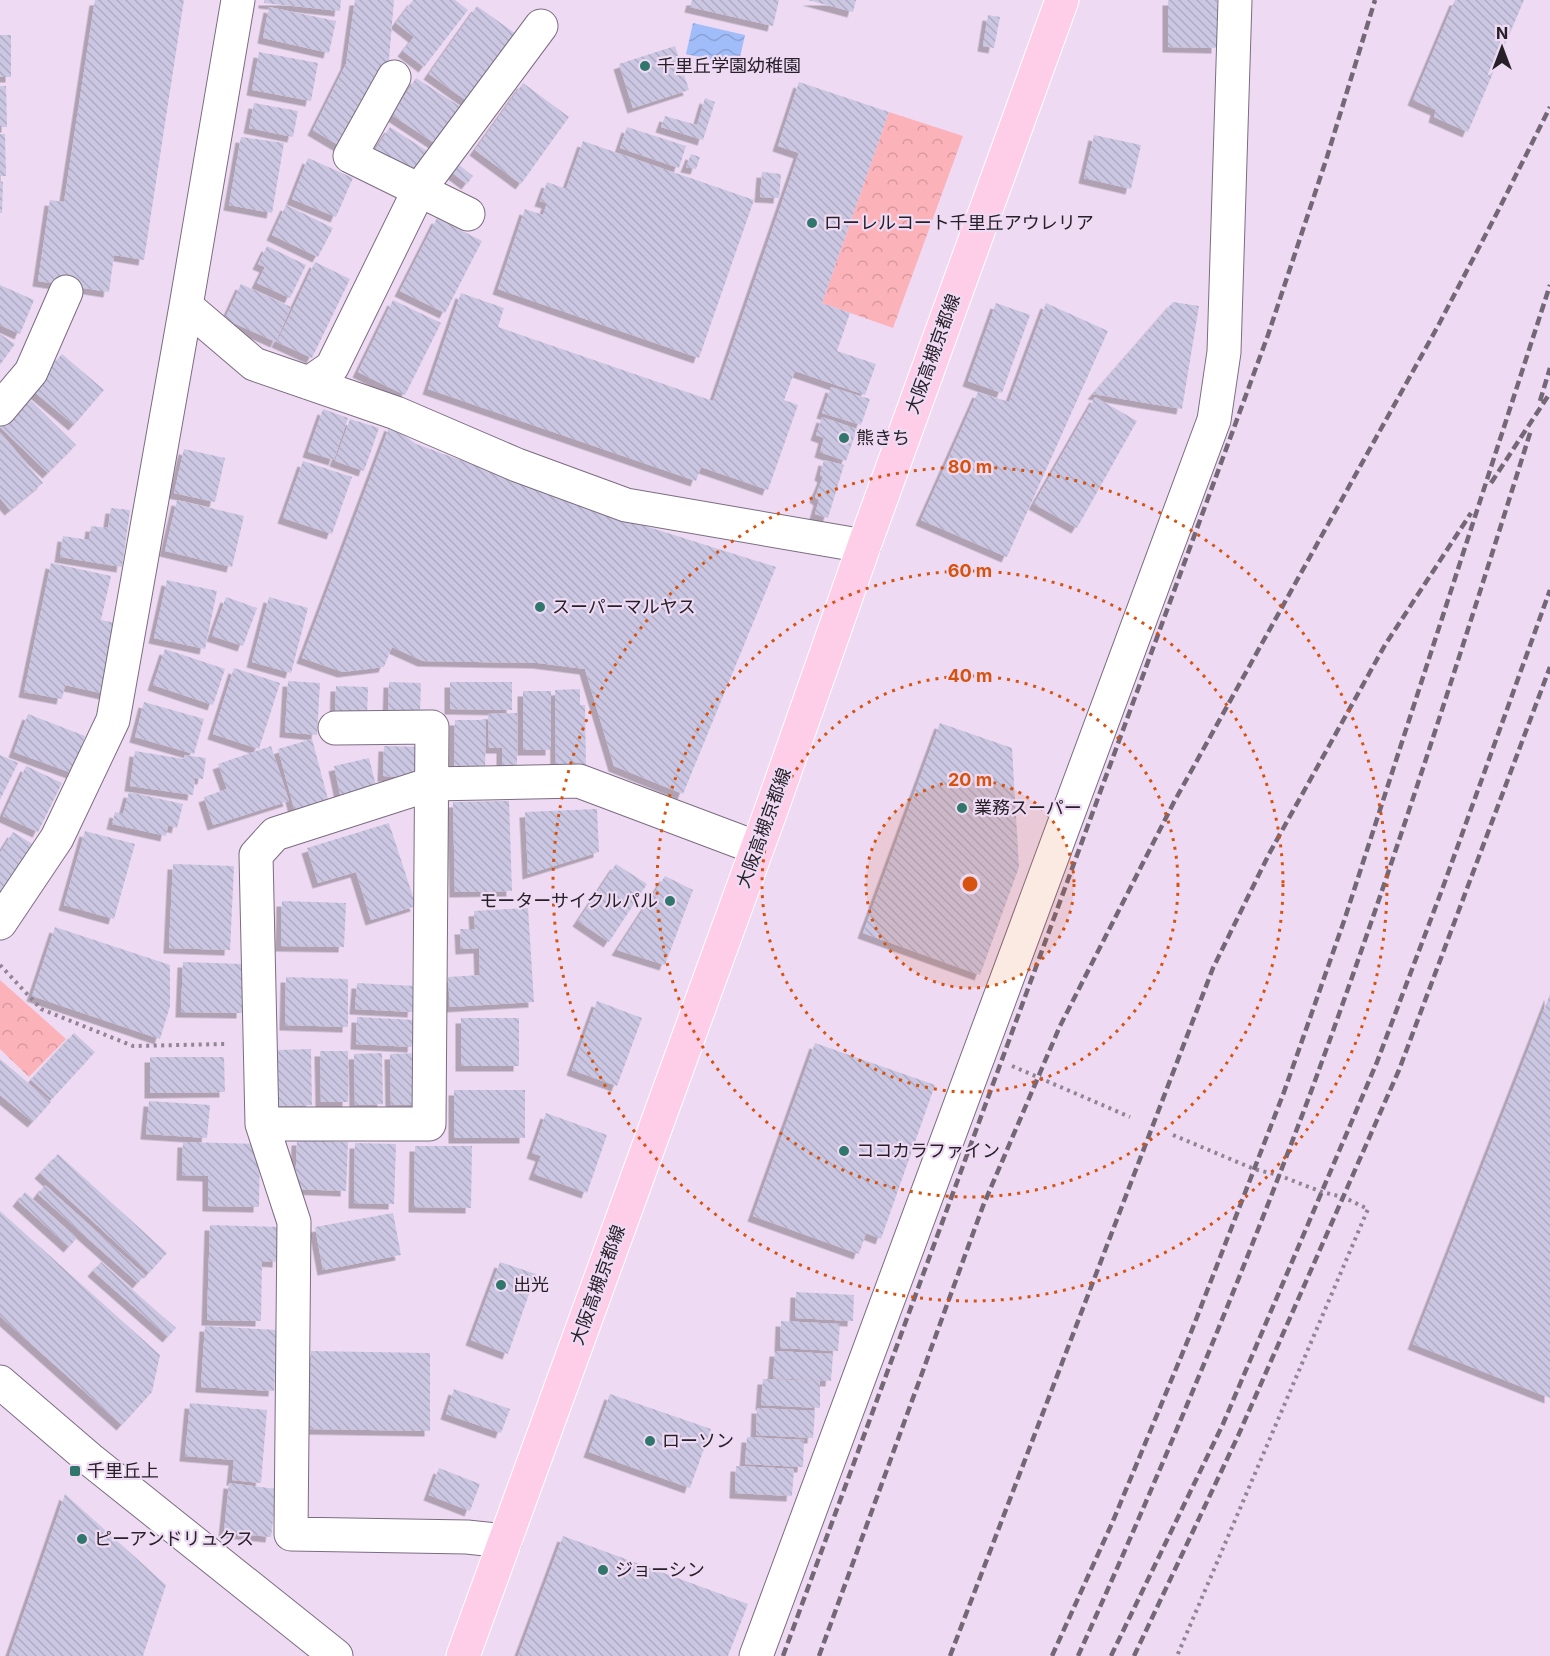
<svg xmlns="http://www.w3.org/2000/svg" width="1550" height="1656" viewBox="0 0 1550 1656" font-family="Inter,'Noto Sans JP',sans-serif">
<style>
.forest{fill:url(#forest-crowns)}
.water{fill:url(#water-waves)}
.building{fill:url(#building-back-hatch);filter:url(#shadow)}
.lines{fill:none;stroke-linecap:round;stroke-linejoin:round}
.minor-casing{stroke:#7c6c81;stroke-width:35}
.tertiary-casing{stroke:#7c6c81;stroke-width:35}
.primary-casing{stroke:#fff;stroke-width:35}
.path{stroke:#918495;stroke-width:4;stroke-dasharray:3 4.5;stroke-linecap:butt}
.minor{stroke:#fff;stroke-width:33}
.tertiary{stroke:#fff;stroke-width:33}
.primary{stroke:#fecee8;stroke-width:33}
.rail{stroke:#746877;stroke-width:4.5;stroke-dasharray:9 4.5;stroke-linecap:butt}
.ring{fill:none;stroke:#d5530f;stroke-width:3;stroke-dasharray:3 6}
.poi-dot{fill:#30766d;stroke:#eedbf3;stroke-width:2}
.labels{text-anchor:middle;stroke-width:4.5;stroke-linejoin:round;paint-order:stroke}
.poi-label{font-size:18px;fill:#272029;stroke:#eedbf3;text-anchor:start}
.street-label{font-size:18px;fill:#272029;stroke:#eedbf3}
.centre{fill:#d5530f;stroke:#eedbf3;stroke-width:3}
.ring-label{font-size:18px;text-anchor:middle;font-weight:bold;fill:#d5530f;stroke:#eedbf3;stroke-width:4.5;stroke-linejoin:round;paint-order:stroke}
</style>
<defs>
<pattern id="forest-crowns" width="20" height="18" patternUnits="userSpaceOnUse" patternTransform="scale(1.5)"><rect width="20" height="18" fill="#fcb2b9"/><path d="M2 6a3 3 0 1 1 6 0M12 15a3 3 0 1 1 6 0" fill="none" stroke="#d8999f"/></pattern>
<pattern id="water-waves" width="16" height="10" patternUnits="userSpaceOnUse" patternTransform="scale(1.5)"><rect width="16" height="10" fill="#a0bcf9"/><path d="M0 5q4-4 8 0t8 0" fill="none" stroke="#8aa1d5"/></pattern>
<pattern id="building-back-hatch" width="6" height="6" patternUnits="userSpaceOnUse" patternTransform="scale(1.5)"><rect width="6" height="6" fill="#cbc7e2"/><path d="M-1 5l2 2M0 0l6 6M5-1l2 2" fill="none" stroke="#aeabc2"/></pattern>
<filter id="shadow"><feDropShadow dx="-5.5" dy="5.5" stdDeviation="0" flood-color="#0004"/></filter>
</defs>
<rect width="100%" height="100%" fill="#eedbf3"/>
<path class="forest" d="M889,112l74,24 -70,192 -71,-25z
M0,980l66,59 -37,38 -29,-28z"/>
<path class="water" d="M693,23l52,12 -7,31 -52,-12z"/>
<path class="building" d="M95,0h89l-40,260 -30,-5 -5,37 -71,-11 12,-81 14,2z
M264,0h77l-1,11 -76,-8z
M355,0h39l-6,71 -48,75 -27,-16 33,-66z
M413,0h42l13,10 -44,57 -21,-16 11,-14 -18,-14z
M692,0h87l-6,26 -83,-19z
M808,0h48l-3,12z
M1168,0h49v48l-49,-1z
M1455,0h69l-56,132 -34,-15 2,-7 -23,-10z
M477,6l46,33 -49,67 -45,-32z
M269,7l67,14 -7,32 -66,-15z
M988,15l12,2 -6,31 -11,-2z
M0,35h11v42h-11z
M675,46l14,44 -56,18 -14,-44z
M259,52l59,11 -7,38 -59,-11z
M416,78l48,31 -25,37 -47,-31z
M799,82l90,30 -67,191 28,10 -13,38 39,13 -11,31 -70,-24 -11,29 14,5 -30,85 -67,-23 -5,14 -268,-92 33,-96 43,15 -6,19 215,74 86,-248 -21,-7z
M523,83l46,34 -48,67 -46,-34z
M0,86h6l1,41h-7z
M705,98l10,4 -12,38 -42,-13 4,-11 32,9z
M254,103l44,8 -5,26 -44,-9z
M390,127l48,31 -15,23 -48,-31z
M627,127l59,19 -7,22 -59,-20z
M0,134h5l1,42h-6z
M1094,135l47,10 -10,44 -47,-11z
M241,137l43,6 -12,70 -43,-8z
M583,141l171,59 -55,158 -201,-69 27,-80 18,6 4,-12 -7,-2 7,-19 19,7z
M691,154l9,3 -4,12 -10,-2z
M308,158l45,20 -17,39 -44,-18z
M458,164l15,12 -6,8 -16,-12z
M762,172l19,2 -2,24 -19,-1z
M0,181l3,1 -1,31h-2z
M286,205l47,23 -15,29 -46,-22z
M437,218l45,23 -37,72 -45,-22z
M267,246l39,19 -16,33 -33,-15 8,-16 -7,-3z
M315,262l35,17 -38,79 -35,-16z
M241,284l50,23 -15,35 -51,-23z
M0,285l34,15 -14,34 -20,-9z
M393,300l48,23 -36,72 -47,-23z
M1173,302l26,4 -17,103 -89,-15z
M996,303l34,12 -28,78 -34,-12z
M1046,303l62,28 -101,226 -86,-37 57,-128 31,10z
M0,334l15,10 -15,21z
M62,354l42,36 -30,35 -43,-36z
M831,387l39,12 -9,26 -39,-12z
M1095,397l42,24 -60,107 -43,-24z
M28,398l48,47 -28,28 -48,-46z
M323,409l25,9 -14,42 -26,-8z
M822,417l35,12 -11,32 -26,-9 4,-14 -8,-3z
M350,419l29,9 -15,43 -29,-10z
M390,425l26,19 210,76 150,47 -93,227 -69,-28 -29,-97 -47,-6 -115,-2 -31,-14 -8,20 -41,5 -41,-14z
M0,432l43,51 -33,27 -10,-12z
M184,449l41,9 -10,44 -41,-9z
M824,460l20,5 -16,53 -13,-4 4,-14 -4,-3 8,-20 -3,-2z
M303,461l49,16 -20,57 -49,-16z
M177,500l67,16 -12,51 -67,-16z
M111,508l19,2 -8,57 -62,-10 3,-21 26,4 2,-14 17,2z
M51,563l60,13 -10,44 19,4 -15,70 -40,-9 -3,14 -38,-7z
M167,580l50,11 -12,58 -51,-11z
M226,597l31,11 -14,38 -31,-10z
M269,597l39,11 -17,65 -39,-11z
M165,649l60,20 -12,36 -60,-20z
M234,668l46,15 -21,66 -46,-15z
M288,681l32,2 -3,52 -32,-3z
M389,682l32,1 -1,30 -32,-1z
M450,682h62v28l-62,-1z
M336,686l32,1 -1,31 -32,-1z
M580,689v16h5l1,63 -30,1 -1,-79z
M523,691h28v59h-28z
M144,702l60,17 -10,35 -59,-17z
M517,713v53h-15v-18h-13l-1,-34z
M28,714l57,22 -13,37 -58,-21z
M455,720h31l-1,52 -31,-1z
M940,723l72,25 7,119 -39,108 -117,-42z
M312,739l17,64 -34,9 -17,-63z
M271,746l18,55 -76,24 -9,-28 23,-8 -9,-25z
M384,746l33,1 -1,30 -33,-1z
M135,751l49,8v-4l22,3 -3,21 -8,-1 -2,17 -63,-9z
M0,755l18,8 -18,37z
M369,758l8,32 -36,9 -7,-33z
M26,766l36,17 -24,49 -35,-16z
M129,792l54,12 -6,24 -9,-3 -2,11 -54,-12 3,-12 8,2z
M509,801l3,90 -57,1 -2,-90z
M597,809l2,43 -71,22 -3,-62z
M389,823l27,83 -45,14 -15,-48 -38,11 -11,-35z
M85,831l50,13 -21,75 -50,-14z
M13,832l21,13 -34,53v-45z
M173,864l61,2 -4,84 -61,-2z
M616,864l31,20 -38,58 -31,-21z
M665,876l28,14 -28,75 -48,-15z
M282,901l64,2 -2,44 -63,-1z
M528,908l6,94 -84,5 -2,-30 32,-2 -1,-27 -18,1 -1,-20h15l-1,-18z
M55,927l115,38v41l-10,33 -128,-43z
M183,962l60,2 -1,49 -61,-1z
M286,977l62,2v48l-63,-2z
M357,983l58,3 -2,26 -58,-3z
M1550,994v404l-137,-54z
M597,1001l45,17 -25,68 -45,-16z
M357,1017l58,3 -2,27 -57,-3z
M461,1018h58v48h-58z
M74,1033l21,19 -43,47 -21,-19z
M815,1043l120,42 -54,154 -15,-6 -7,21 -106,-38z
M311,1049l1,56 -33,1 -1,-56z
M320,1051h28v51h-27z
M382,1053l1,51 -28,1 -1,-51z
M418,1053l1,51 -28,1 -1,-51z
M150,1057h74l1,35 -75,1z
M0,1059l51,43 -18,20 -33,-27z
M454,1090h71v48h-71z
M149,1101l61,4 -3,33 -61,-4z
M546,1113l61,22 -20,58 -53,-19 7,-18 -9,-3z
M297,1140l51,2 -2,49 -51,-2z
M183,1142l77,2 -1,63 -51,-1v-30l-26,-1z
M355,1143l41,1 -2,60 -40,-1z
M415,1146h57l-1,62 -57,-1z
M58,1154l109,99 -18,20 -109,-100z
M45,1185l100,90 -7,8 -100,-89z
M25,1192l52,46 -8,9 -51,-46z
M0,1211l160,144 -8,37 -30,33 -122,-109z
M393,1213l8,42 -78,15 -8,-43z
M210,1225l69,2 -1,35 -16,-1 -1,60 -54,-1z
M101,1262l75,66 -8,9 -75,-66z
M500,1262l36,12 -28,80 -37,-14z
M796,1292l58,3 -1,26 -58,-3z
M781,1321l59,3 -2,27 -58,-3z
M205,1326l72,4 -3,61 -73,-4z
M311,1351l119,2v78l-120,-2z
M775,1351l58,3 -2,27 -58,-3z
M763,1379l57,2v27l-59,-3z
M454,1389l56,20 -9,24 -55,-19z
M610,1394l101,35 -21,59 -101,-36z
M190,1403l77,7 -6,73 -29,-3 2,-20 -49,-4z
M757,1408l58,3 -2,27 -57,-3z
M747,1437l57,3 -1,27 -58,-3z
M736,1466l58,3 -2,27 -57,-3z
M439,1468l41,16 -10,27 -41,-16z
M229,1483l48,6 -6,48 -47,-5z
M65,1494l101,91 -23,71h-134z
M563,1536l185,68 -20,52h-210z"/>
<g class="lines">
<g class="minor-casing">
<path id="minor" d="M394,77l-44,79 118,58
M186,306l68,58 142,49 121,52 109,40 238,41
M309,383l23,-16 87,-177 122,-164
M0,409l31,-37 35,-80
M0,923l57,-85 56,-118 73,-414 52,-306
M262,1124h167l3,-397 -97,1
M505,1541l-38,-4 -176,-3 3,-312 -32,-98 -6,-269 19,-21 156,-50 148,-3 178,67
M756,1656l458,-1236 10,-68 11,-352"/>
</g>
<g class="tertiary-casing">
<path id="tertiary" d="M0,1382l92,79 244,195"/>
</g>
<g class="primary-casing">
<path id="primary" d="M463,1656l310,-851 91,-259 198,-546"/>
</g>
<path class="path" d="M0,965l41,44 92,37 92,-2
M1012,1066l118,51
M1173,1135l81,34 24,6 44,17 21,5 25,12 -191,447"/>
<use href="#minor" class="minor"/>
<use href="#tertiary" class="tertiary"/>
<use href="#primary" class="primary"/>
<path class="rail" d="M1540,401l10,-33
M1491,483l59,-90
M783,1656l485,-1321 59,-178 48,-157
M819,1656l164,-450 77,-180 114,-224 264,-476 61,-117 51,-102
M950,1656l263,-688 56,-114 116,-209 86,-132
M1052,1656l61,-135 77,-186 94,-243 60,-171 206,-636
M1078,1656c83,-184 160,-370 231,-559 81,-220 152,-444 222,-667
M1111,1656l112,-232 154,-362 66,-175 107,-297
M1134,1656l104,-220 161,-366 151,-403"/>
</g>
<circle cx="970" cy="884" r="104" fill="#d5530f" fill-opacity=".12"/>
<g class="ring">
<circle cx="970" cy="884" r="104"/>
<circle cx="970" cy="884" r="208"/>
<circle cx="970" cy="884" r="313"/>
<circle cx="970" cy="884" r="417"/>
</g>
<g class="poi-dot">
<circle cx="645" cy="66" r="6"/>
<circle cx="812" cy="223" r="6"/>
<circle cx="844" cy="438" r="6"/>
<circle cx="540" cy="607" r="6"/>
<circle cx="962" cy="808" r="6"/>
<circle cx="670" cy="901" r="6"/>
<circle cx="844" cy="1151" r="6"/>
<circle cx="501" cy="1285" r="6"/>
<circle cx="650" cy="1441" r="6"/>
<rect x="69" y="1465" width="12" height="12" rx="3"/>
<circle cx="82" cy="1539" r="6"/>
<circle cx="603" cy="1570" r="6"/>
</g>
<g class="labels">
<g class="poi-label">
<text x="657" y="72">千里丘学園幼稚園</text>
<text x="824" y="229">ローレルコート千里丘アウレリア</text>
<text x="856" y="444">熊きち</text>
<text x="552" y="613">スーパーマルヤス</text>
<text x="974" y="814">業務スーパー</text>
<text x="658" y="907" text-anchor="end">モーターサイクルパル</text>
<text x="856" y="1157">ココカラファイン</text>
<text x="513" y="1291">出光</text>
<text x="662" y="1447">ローソン</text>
<text x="87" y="1477">千里丘上</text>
<text x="94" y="1545">ピーアンドリュクス</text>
<text x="615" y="1576">ジョーシン</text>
</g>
<g class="street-label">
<text transform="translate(933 354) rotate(-70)" y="6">大阪高槻京都線</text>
<text transform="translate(764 828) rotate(-70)" y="6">大阪高槻京都線</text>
<text transform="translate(598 1285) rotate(-70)" y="6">大阪高槻京都線</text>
</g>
</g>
<circle cx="970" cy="884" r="9" class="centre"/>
<g class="ring-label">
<text x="970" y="473">80 m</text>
<text x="970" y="577">60 m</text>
<text x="970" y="682">40 m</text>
<text x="970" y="786">20 m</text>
</g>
<g transform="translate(1502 48)" stroke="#eedbf3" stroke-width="4.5" paint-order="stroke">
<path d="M0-4.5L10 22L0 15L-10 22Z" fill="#272029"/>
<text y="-9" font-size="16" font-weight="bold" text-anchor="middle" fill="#272029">N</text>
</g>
</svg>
